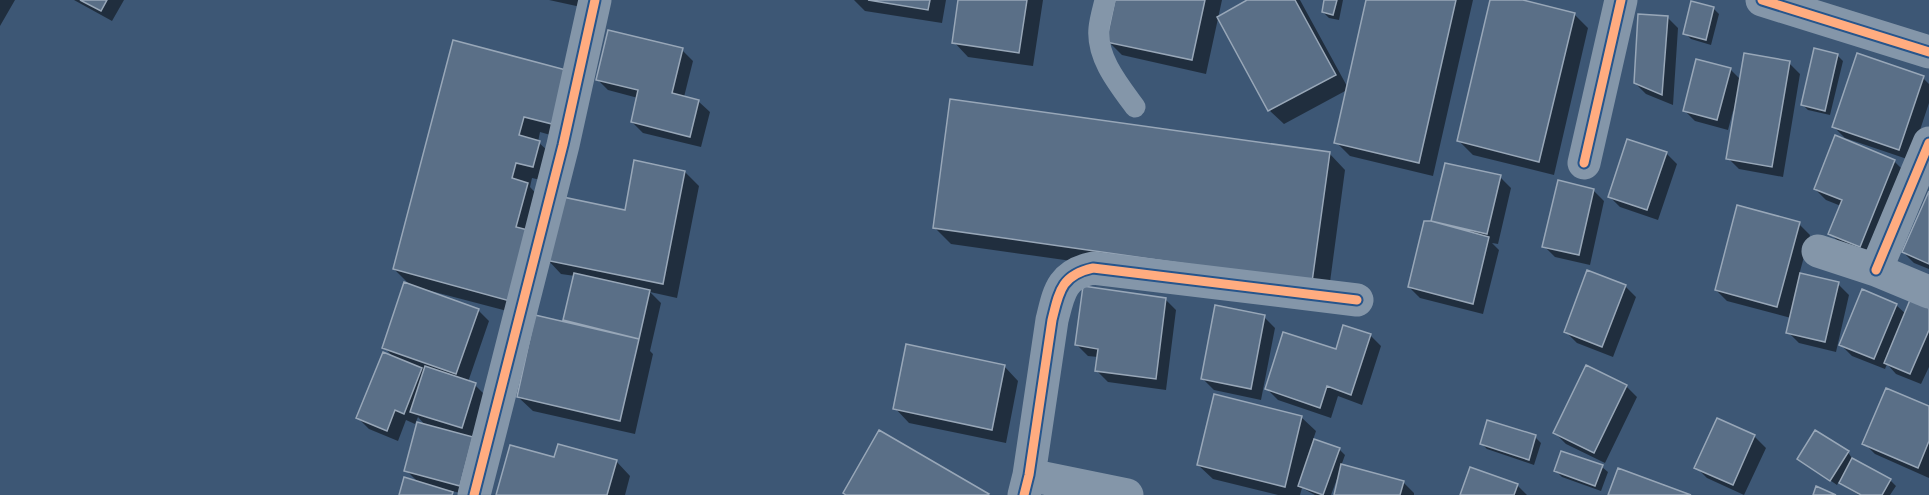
<svg xmlns="http://www.w3.org/2000/svg" width="1929" height="495" viewBox="0 0 1929 495" font-family="'DejaVu Sans',sans-serif">
<style>
.shadow{fill:#0007}
.building{fill:#5a6f87;stroke:#98a7b8;stroke-width:1.5}
.lines{fill:none;stroke-linecap:round;stroke-linejoin:round}
.service{stroke:#8496a9;stroke-width:21}
.minor{stroke:#8496a9;stroke-width:33}
.tertiary{stroke:#8496a9;stroke-width:33}
.cycleway-casing{stroke:#26558c;stroke-width:13}
.cycleway{stroke:#ffac80;stroke-width:9}
</style>
<rect width="100%" height="100%" fill="#3d5775"/>
<path class="shadow" d="M0,0h15l-15,26z
M74,0h50l-12,21z
M549,0h43l-2,9z
M854,0h92l-4,23 -77,-12z
M960,0h83l-10,66 -65,-9 -14,-15z
M1116,0h106l-16,74 -84,-19 -14,-14z
M1251,0h49l48,88 20,-88h105l-40,176 -83,-20 -14,-14 11,-52 -63,34 -15,-14z
M1326,0h17l-4,20 -10,-2 -6,-6z
M1492,0h25l57,14 14,14 -34,147 -81,-20 -14,-14z
M1713,8l6,6 -8,31 -20,-6 -6,-6z
M1667,17l11,11 -5,77 -27,-11 -11,-11z
M455,41l110,30 3,69 -28,-8 -2,10 18,16 -7,24 -17,-4 -2,9 13,14 -17,115 -99,-26v2l51,18 11,11 -21,61 7,3 11,11 -18,99 -20,-5 5,5h-52l18,-12 -13,-13 20,-44 -8,-9 -3,7 -9,-4 -8,21 -29,-12 -11,-11 37,-59 -11,-12 28,-60 -18,-18z
M682,50l11,11 -9,36 14,4 12,11 -9,35 -58,-14 -11,-11 6,-24 -30,-8 -11,-11z
M1837,55l6,6 -13,54 -22,-5 -6,-6z
M1789,63l11,11 -17,103 -44,-8 -11,-11 7,-46 -2,-1 -5,19 -33,-9 -11,-11 46,-41 11,11z
M1923,78l6,6v19l-19,57 -65,-22 -11,-11z
M1329,153l16,17 -17,127 -377,-53 -16,-16z
M1666,153l11,11 -19,56 -38,-13 -11,-11z
M1894,161l11,11 -34,85 -30,-13 -11,-11 11,-27 -15,-6 -11,-11z
M1446,164l54,13 11,11 -13,56 -6,-1 7,7 -16,64 -63,-16 -11,-11 24,-64z
M685,172l14,14 -22,112 -27,-6 11,11 -11,48 3,3 -18,80 -102,-23 -15,-14 51,-73 -4,-4 10,-44 -14,-2 -14,-15 79,-47z
M1593,190l11,11 -14,64 -35,-8 -11,-11z
M1929,194v75l-15,-6 -11,-11z
M1799,224l11,11 -11,40 39,9 11,11 -13,57 -37,-9 -11,-11 3,-14 -64,-17 -11,-11z
M1625,286l11,11 -23,60 -36,-14 -11,-11z
M1165,299l11,11 -10,80 -58,-8 -11,-11 1,-14 -10,-1 -11,-11z
M1896,305l10,9 23,-4v57l-8,17 -25,-10 -9,-10 -2,5 -33,-13 -11,-11z
M1264,317l11,11 -14,72 -47,-10 -11,-11z
M1370,335l11,11 -19,59 -24,-9 -7,22 -53,-18 -11,-11z
M1004,366l14,15 -12,62 -97,-20 -14,-15z
M1626,386l11,11 -32,66 -39,-19 -11,-11z
M1929,408v70l-54,-24 -11,-11z
M1301,417l15,14 -3,9 26,9 6,6 -4,11 62,16 11,11v2h-79l4,-16h-2l-6,16h-16l-13,-7 -2,7h-22l-65,-16 -15,-14z
M1718,420l37,17 11,11 -22,47 -37,-17 -11,-11z
M1535,437l6,6 -7,22 -47,-16 -6,-6z
M1848,452l5,8 37,20 6,6 -6,9h-31l-12,-7 -8,-7 -2,4 -38,-26z
M555,459l61,2 14,15 -5,19h-128z
M1602,467l6,5 -7,19 -39,-14 -6,-6z
M1517,485l10,10h-66z"/>
<path class="building" d="M80,0h27l-6,11z
M868,0h62l-2,10z
M958,0h69l-8,53 -67,-10z
M1115,0h90l-13,60 -86,-18z
M1247,0h48l41,75 -68,36 -51,-94z
M1324,0h13l-4,15 -11,-3z
M1366,0h90l-37,163 -85,-20z
M1490,0h33l52,13 -36,149 -82,-21z
M1691,1l23,6 -8,33 -23,-6z
M1638,14l30,2 -6,79 -28,-12z
M608,30l75,18 -11,45 27,7 -9,37 -59,-15 7,-32 -42,-10z
M453,40l113,30 -14,54 -28,-7 -5,18 21,6 -7,26 -17,-4 -4,15 16,5 -12,44 12,3 -18,71 -117,-32z
M1814,48l24,6 -13,57 -24,-6z
M1744,53l46,8 -18,106 -46,-8z
M1857,53l67,23 -25,74 -67,-23z
M1696,59l35,9 -14,52 -34,-9z
M950,99l380,53 -18,130 -379,-54z
M1835,135l60,25 -35,87 -32,-13 14,-34 -28,-11z
M1627,139l40,13 -20,58 -39,-13z
M634,160l51,11 -22,113 -118,-24 13,-64 67,14z
M1445,163l56,12 -14,59 -56,-13z
M1558,180l36,9 -15,66 -37,-8z
M1929,191v73l-27,-12z
M1737,205l63,17 -23,85 -62,-17z
M1424,221h7l58,16 -16,67 -65,-17z
M1587,270l39,15 -24,62 -38,-15z
M574,273l76,17 -11,49 -76,-19z
M1800,273l39,9 -14,60 -39,-9z
M404,282l75,27 -23,65 -74,-26z
M1083,286l83,12 -10,81 -61,-8 3,-22 -23,-4z
M1862,289l35,15 -23,55 -35,-14z
M1910,300l19,8v22l-19,44 -26,-11z
M1215,305l50,10 -14,74 -50,-10z
M535,315l104,24 -19,82 -103,-24z
M1343,325l28,9 -20,61 -24,-9 -7,22 -55,-19 18,-57 53,17z
M906,344l99,21 -13,65 -99,-21z
M383,352l39,16 -18,46 -9,-4 -8,21 -31,-13z
M1586,365l41,20 -33,68 -41,-20z
M425,366l51,17 -14,45 -52,-16z
M1886,388l43,18v35l-11,27 -56,-24z
M1214,394l88,22 -17,71 -88,-22z
M1717,418l38,17 -22,50 -39,-17z
M1487,420l49,15 -7,25 -49,-16z
M417,422l56,15 -13,49 -56,-15z
M879,430l110,64 -1,1h-142l-3,-2z
M1815,430l34,21 -19,30 -33,-22z
M1314,439l26,9 -17,47 -25,-9z
M558,444l59,16 -10,35h-111l14,-50 44,12z
M1561,451l42,14 -8,21 -41,-15z
M1852,458l39,21 -9,16h-21l-22,-12z
M1341,464l63,17 -4,14h-66z
M1470,467l48,17 -4,11h-54z
M1618,468l73,27h-83z
M404,477l49,15 -1,3h-53z
M1816,486l20,9h-23z"/>
<g class="lines">
<path class="service" d="M1105,0c-2,9 -5,18 -6,28 -3,29 19,56 36,79"/>
<path class="minor" d="M1584,163l37,-163
M1818,251l58,19 53,22
M1876,270l53,-127
M1029,475l98,20
M474,495l89,-350 32,-145
M1024,495l5,-20 23,-155c7,-28 9,-45 41,-52l264,32"/>
<path class="tertiary" d="M1762,0l167,52"/>
<g class="cycleway-casing">
<path id="cycleway" d="M1762,0l167,52
M1584,163l37,-163
M1876,270l53,-127
M474,495l89,-350 32,-145
M1024,495l5,-20 23,-155c7,-28 9,-45 41,-52l264,32"/>
</g>
<use href="#cycleway" class="cycleway"/>
</g>
</svg>
